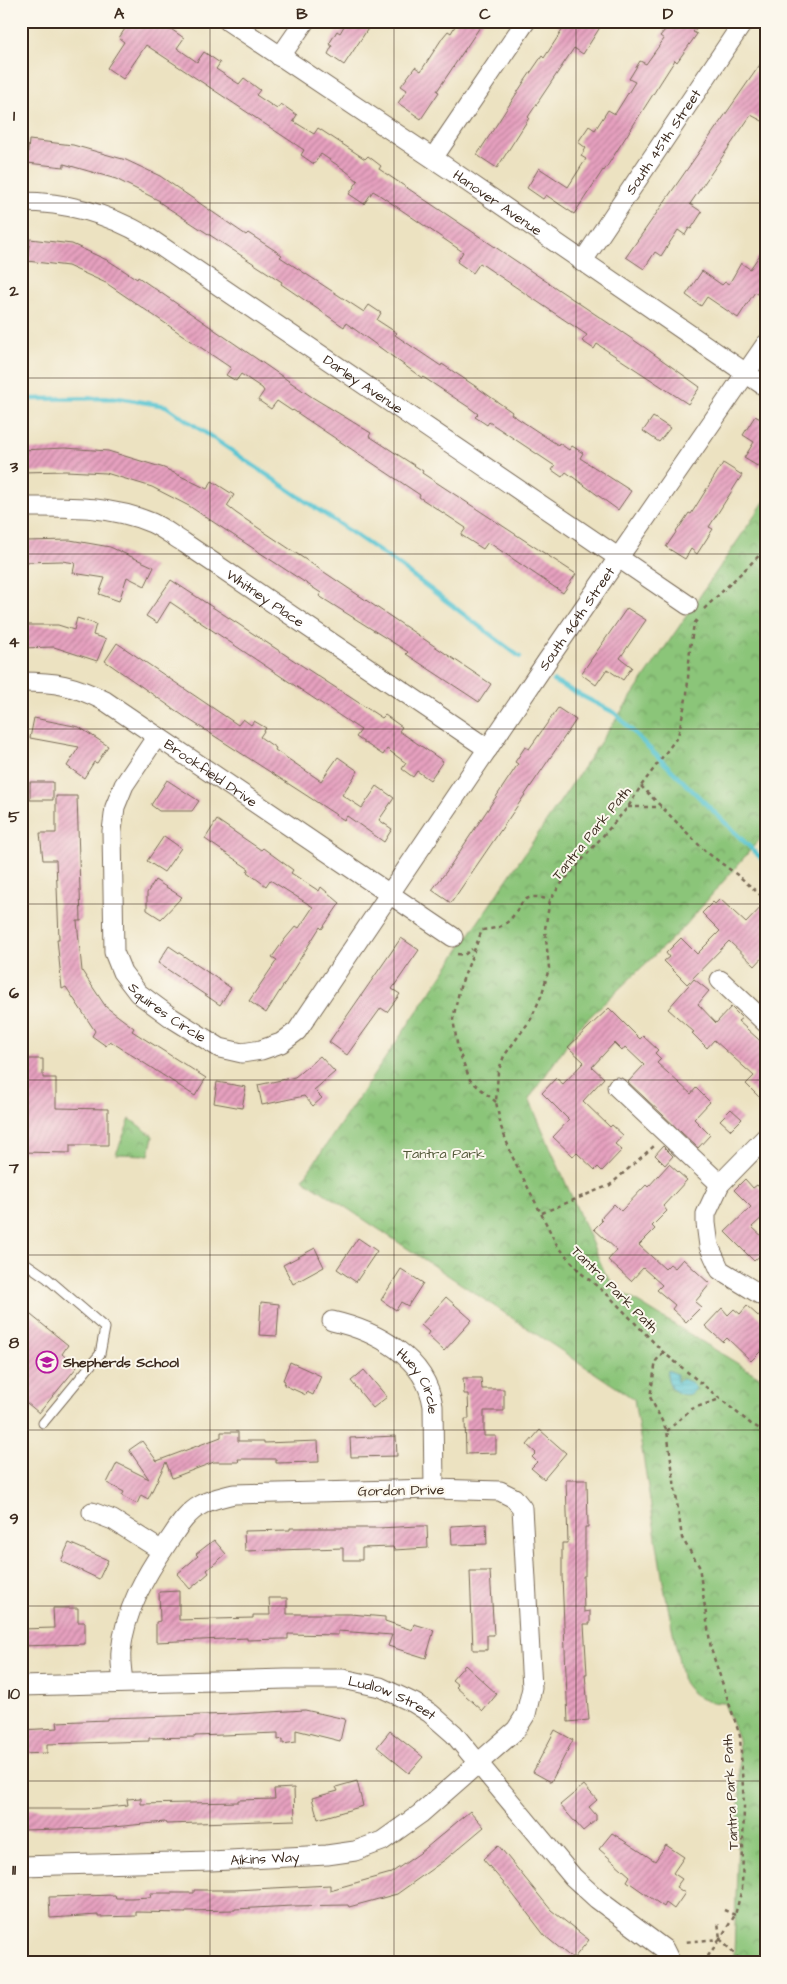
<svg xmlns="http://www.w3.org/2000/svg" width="787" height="1984" viewBox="0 0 787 1984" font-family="'Architects Daughter',sans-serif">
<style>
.park{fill:url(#park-crowns);stroke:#63784c}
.water{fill:url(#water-rules);stroke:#4a7878}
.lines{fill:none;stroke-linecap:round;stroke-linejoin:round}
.stream{stroke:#59c5d2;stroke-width:4.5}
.building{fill:url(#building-hatch)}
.service-casing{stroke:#796a57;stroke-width:11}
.minor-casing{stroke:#796a57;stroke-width:21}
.path{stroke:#796a57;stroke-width:2.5;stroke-dasharray:4 4;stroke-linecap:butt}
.service{stroke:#fff;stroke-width:9}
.minor{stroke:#fff;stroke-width:19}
.grid{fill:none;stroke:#3b2a1e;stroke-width:1;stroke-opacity:0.55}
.labels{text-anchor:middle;stroke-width:4;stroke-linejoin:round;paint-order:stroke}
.street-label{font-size:14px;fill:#3b2a1e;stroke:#fbf7ec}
.park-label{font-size:14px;fill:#535839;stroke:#fbf7ec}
.poi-label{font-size:14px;font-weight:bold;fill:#3b2a1e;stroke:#fbf7ec;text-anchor:start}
.neatline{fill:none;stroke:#3b2a1e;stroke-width:2}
.grid-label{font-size:16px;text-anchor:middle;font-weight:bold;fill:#3b2a1e}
</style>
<defs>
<pattern id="park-crowns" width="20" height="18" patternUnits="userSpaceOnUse" patternTransform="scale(1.25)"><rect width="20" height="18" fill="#8bc579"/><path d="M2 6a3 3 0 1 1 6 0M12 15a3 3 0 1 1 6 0" fill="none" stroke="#73a063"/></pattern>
<pattern id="water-rules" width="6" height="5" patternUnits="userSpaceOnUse" patternTransform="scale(1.25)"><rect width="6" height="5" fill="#59c5d2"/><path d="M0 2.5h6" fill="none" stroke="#4ea9b4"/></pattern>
<pattern id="building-hatch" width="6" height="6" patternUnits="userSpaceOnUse" patternTransform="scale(1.25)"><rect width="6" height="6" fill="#e6a0bf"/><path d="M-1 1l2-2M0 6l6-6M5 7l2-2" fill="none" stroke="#bc839b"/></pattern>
</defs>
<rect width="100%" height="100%" fill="#fbf7ec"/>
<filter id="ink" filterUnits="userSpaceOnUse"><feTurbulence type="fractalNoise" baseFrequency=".02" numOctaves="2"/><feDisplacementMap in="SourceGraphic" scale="10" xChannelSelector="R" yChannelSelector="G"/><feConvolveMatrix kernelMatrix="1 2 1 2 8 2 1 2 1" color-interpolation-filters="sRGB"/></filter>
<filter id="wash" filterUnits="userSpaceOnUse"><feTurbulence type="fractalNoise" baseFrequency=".0096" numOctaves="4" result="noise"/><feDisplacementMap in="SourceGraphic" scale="20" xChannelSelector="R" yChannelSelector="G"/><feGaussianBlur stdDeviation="1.12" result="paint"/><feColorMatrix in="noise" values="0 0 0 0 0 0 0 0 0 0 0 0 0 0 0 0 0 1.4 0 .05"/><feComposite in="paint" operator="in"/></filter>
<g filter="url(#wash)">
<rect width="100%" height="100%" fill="#ece2c1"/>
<path class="park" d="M766,499v333l-82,95 -106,101 -49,71 76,174 13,17 148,91v582h-21l-11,-8 6,-176 -2,-40 -14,-36c-19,0 -31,-6 -41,-21l-20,-100 -29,-183 -331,-220z
M130,1119l23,17 -4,19 -33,-1z"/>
<path class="water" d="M668,1370l9,4v8l5,-3 9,3 5,7c-12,15 -33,-2 -28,-19z"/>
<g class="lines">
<path class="stream" d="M21,399l97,-1 48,8 226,154 128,97
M553,681l62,32 25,26 126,124"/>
</g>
<g id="blocks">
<path class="building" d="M130,21h29l25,17 -7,10 20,14 7,-10 16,11 -4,6 23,15 5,-6 16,12 -4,5 21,14 4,-5 16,11 -4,6 21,13 4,-6 47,31 3,-3 13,10 -2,3 265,178 56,40 -12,17 -91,-60 -3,5 -12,-8 5,-6 -107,-72 -7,10 -16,-11 6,-10 -85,-58 -5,-3 -9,13 -15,-10 9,-13 -12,-10 -25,-17 -7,10 -13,-9 3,-5 -158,-105 -23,34 -16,-11 17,-26 -5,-4z
M347,21h26l-29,44 -16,-11 4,-8 -3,-2 8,-13 3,2z
M458,21h26l-47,70 2,1 -18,27 -23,-16 9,-13 -6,-4 14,-19 6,4 22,-34 5,-6 3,2z
M549,21h55l-21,33 -9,-6 -46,69 1,1 -32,50 -20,-13 47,-73 18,-26 2,2 19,-29z
M653,21h39l6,5 -5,6 4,2 -20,28 -2,-2 -71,111 -1,-1 -29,44 -28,-19 -3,4 -16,-11 12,-20 29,19 18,-28 -5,-3 5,-8 -8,-6 11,-16 6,4 13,-20 7,4 20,-32 -6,-3 11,-18 6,3 18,-25 -4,-3 5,-6z
M766,56v67l-15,-8 -61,89 12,8 -11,17 -2,-1 -4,7 -7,-5 -17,26 -6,-4 -11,17 -18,-12z
M29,140l44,5 53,15 34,16 86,59 2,-2 34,22 -2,2 84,55 5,-7 12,8 -4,7 20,13 -2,2 46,31 1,-2 33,22 37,26 -1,2 47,31 1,-2 10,7 3,-4 11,7 -3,5 51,33 -13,19 -52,-38 -4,5 -10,-7 3,-4 -66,-44 -2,3 -12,-8 3,-3 -8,-6 -47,-31 -1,1 -76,-55 -2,4 -63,-43 1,-2 -123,-80 1,-1 -44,-22 -52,-15v3l-37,-4z
M30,239l42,5 37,17 28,18 1,-2 174,120 59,36 -2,3 54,35 -1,2 154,101 -13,19 -75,-51 -5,7 -22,-14 5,-7 -47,-31 1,-2 -127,-85 -1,1 -15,-10 -6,8 -13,-9 6,-9 -2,-3 -21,-14 -5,7 -10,-6 5,-7 -125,-85 -38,-17 -41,-5z
M766,246v36l-8,12 -3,-2 -17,26 -31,-21 -6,9 -15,-11 16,-24 20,14 3,-3 4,2 12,-21 9,6z
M755,416l11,6v34l-7,11 -15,-9 10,-16 -11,-7z
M653,417l17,11 -11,14 -16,-11z
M65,448l43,3 56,17 43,21 5,-8 22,14 -7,11 9,7 255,171 -12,18 -73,-48 2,-2 -89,-56 2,-3 -132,-87 -37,-19 -46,-14 -40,-2 -45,1v-22z
M723,463l19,12 -33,52 4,2 -16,25 -6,-5 -6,10 -19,-12 23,-34 2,1z
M70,540l40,7 44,20 -9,19 -18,-9 -8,24 -20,-7 6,-16 -32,-5 2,-10 -13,-2 -39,1 1,-3h-3v-13l4,-5z
M171,580l211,138 3,-3 17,12 -3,4 44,30 -13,19 -13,-9 -4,6 -11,-8 4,-6 -19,-14 -4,6 -27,-18 5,-7 -191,-128 -13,21 -11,-7z
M627,608l19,12 -26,38 12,9 -9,13 -16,-11 -11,16 -15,-11z
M77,618l19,6 -3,11 13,4 -9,22 -43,-14 -33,1v-23h37l16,5z
M117,643l121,82 5,-6 8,6 3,-4 12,7 -6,9 16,11 -1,2 46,31 17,-24 20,14 -16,24 20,13 15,-22 17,12 -15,22 13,9 -8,13 -37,-26 -3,4 -29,-19 -130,-84 -80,-56z
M558,708l18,12 -125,183 -19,-13 14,-18 72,-108 -3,-2 10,-15 4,2z
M34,718l45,9 29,19 -11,17 -3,-1 -10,16 -17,-12 12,-19 -49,-9z
M167,780l32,21 -7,10h-33l-8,-6z
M30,782h23v18h-23z
M56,796h21l4,125h-4l5,50 24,36 28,21 -2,3 74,47 -11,18 -85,-55 -4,5 -14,-10 3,-5 -29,-44 -4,2 -5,-50h2l-3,-79h-13l-3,-27h16z
M217,820l44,30 2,-2 30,22 -2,3 28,18 2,-4 19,16 -18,26 -2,-2 -54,86 -17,-12 28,-41 -5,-3 13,-18 11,-13 3,2 14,-21 -43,-27 -4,6 -19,-14 2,-3 -44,-30z
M164,836l17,12 -17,24 -17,-11z
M155,880l27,17 -21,22 -14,-9v-17z
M720,899l26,24 20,-21v52l-11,12 -26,-25 -42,43 -23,-23 5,-4 -3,-4 15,-15 16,16 23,-23 -18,-18 11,-11 2,2z
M401,938l18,12 -27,39 8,5 -13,18 -6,-4 -34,47 -18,-13z
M169,946l62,42 -11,17 -62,-42z
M694,979l15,12 -11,13 18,19 15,-16 11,11 -4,3 28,25v58l-20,-20 8,-8 -40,-36 -7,8 -15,-15 2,-1 -26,-23z
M609,1008l31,31 3,-3 15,14 -3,3 6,6 -4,4 34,31 5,-6 14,14 -16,17 16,16 -12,13 -70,-66 16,-17 -19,-18 -3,4 -8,-8 -22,24 12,11 -21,23 27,26 2,-2 11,10 -8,9 7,6 -20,21 -4,-4 -3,3 -18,-17 -4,3 -20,-19 16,-17 -27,-27 14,-15 7,6 21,-22 -16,-15z
M320,1056l15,16 -21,18 8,8 -9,8 -9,-10 -42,9 -4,-20 37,-8z
M21,1059h22v19h13v30l52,1v36h-38v8l-49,-1z
M217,1082l29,5 -4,21 -28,-5z
M731,1109l11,10 -11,11 -11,-10z
M663,1146l10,10 -8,9 -10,-10z
M669,1164l18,16 -24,26 4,5 -15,15 3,3 -16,16 26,24 5,-5 5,4 8,-9 27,25 -15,18 6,5 -15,15 -14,-13 3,-4 -18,-15 5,-5 -19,-17 -12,13 -23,-21 9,-10 -23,-21 8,-8 -2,-2 14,-15 7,7 25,-26 2,2z
M745,1179l8,9 4,-3 9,9v20l-14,13 14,13v10l-12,11 -29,-29 26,-25 -17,-17z
M358,1238l19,13 -21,31 -19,-13z
M315,1248l9,19 -31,17 -10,-19z
M401,1269l22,14 -15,23 -7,-4 -5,8 -15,-10z
M446,1297l26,23 -28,31 -17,-16 2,-3 -8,-7z
M261,1302l18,2 -2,32 -18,-1z
M747,1306l19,17v23l-15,15 -24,-23 -4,4 -18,-16 17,-18 6,7 6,-6 6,5z
M21,1307l47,38 -6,9 15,13 -38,46 -18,-15z
M290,1362l31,14 -8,19 -6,-3 -1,3 -22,-10 1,-4 -2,-1z
M364,1370l23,27 -14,11 -22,-27z
M463,1378h18l1,11h22v22h-20v25h12v17l-30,1 -1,-35h4l-1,-25h-4z
M540,1430l26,23 -22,26 -13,-11 6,-6 -5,-5 4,-4 -9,-8z
M221,1432h17v9h26v2l54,-2 1,21 -43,1v-4h-38l1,3h-25l-42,16 -6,-16 -18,37 -7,-4 -4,9 -15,-8 2,-4 -17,-9 10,-20 32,16 -20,-29 13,-9 15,20 64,-24z
M396,1436l1,20 -46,1 -1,-19z
M566,1480h21l1,47h-3v49h-2l1,36 6,-1v13h-6l3,50h-2l4,46 -21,2 -6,-146v-33h6z
M486,1524l1,20 -35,1 -1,-19z
M419,1526h8l1,22 -34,2 -1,-3 -31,1v12h-19v-12l-98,3 -1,-20 46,-1v-2h88z
M214,1540l12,14 -19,16 2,3 -19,16 -13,-15 21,-18 -2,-2z
M69,1543l39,17 -9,19 -38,-18z
M470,1571h20l4,64h-7v15h-14z
M179,1591v29l74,-2v-3h17l-1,-17h18v16h63l35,3v4l27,9 2,-6 20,6 -8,28 -38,-12 4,-11 -54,-4v4l-50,-1v5h-6l-35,1v-2l-91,4v-20l4,-1 -1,-29z
M53,1608h25v14h7v22l-64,2v-17l33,-1z
M465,1665l32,29 -14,17 -27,-24 2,-2 -6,-5z
M305,1710l40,9 -5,22 -44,-11v12l-13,2v-5l-5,1v-7l-83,3v1l-46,1v3l-102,3v9l-26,1v-24l37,-2 -1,-6 50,-2v-2l129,-4z
M555,1730l18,10 -22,42 -18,-10z
M390,1731l33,26 -14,16 -32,-26z
M357,1781l6,25 -45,13 -6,-21 26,-7 -2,-4z
M584,1785l13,15 -8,7 7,8v5l-13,11 -23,-26z
M294,1788l1,32 -129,4 -1,-2 -62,6 -82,2v-21h65l42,-4 -1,-6 14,-1v6l97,-2v-2l37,-1 -1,-10z
M470,1811l14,16 -38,32 -49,35 -48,13 -1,-2 -56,1 -57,3v1l-49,1v2l-50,-1v4l-38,1v-2l-48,3 -1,-21 66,-2 1,3h15l20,-1 -1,-4h44v-3h41l95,-5v5l61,-17 29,-20z
M612,1833l43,28 11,-16 18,12 -11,16 9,6 -6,8 9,6 -11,16 -8,-6 -2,4 -37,-26 3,-5 -31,-27z
M498,1845l53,65 38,30 -16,19 -28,-23 -37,-48 -25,-29z"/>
</g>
</g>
<g filter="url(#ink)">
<use href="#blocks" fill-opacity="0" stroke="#796a57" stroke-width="1"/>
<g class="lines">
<g class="service-casing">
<path id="service" d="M21,1260l26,18 58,50 -5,26 -57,69"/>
</g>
<g class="minor-casing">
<g id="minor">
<path id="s1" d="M228,21l221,148 317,218"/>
<path d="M280,57l25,-36"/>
<path d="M433,158l93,-137"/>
<path id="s2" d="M21,202c46,0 86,11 125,34l542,369"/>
<path id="s3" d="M582,262l162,-241"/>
<path id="s4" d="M21,507c45,0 89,-2 131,16 11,5 21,13 31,19l305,207"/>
<path id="s5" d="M21,682c35,0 52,3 84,19l348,236"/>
<path id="s6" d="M157,736l-33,49 -9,22 -3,24 2,121 8,20 16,21 34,25 48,30 22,5 19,-3 20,-7 16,-12 250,-370 219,-317"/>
<path d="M720,980l46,43"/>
<path d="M617,1087l103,97"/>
<path d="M766,1137l-46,47 -14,30v9l3,23 11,24 46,28"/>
<path id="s7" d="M332,1321c44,10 94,36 101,85l1,83"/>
<path d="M92,1512l21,8 49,31"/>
<path id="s8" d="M21,1686l265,-7h57l37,8 34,16 16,10 24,21 119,143 24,22 67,50 7,14"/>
<path id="s9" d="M21,1866l190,-5 116,-6 28,-4 27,-10 38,-27 96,-84 10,-16 6,-26 -10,-180 -8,-10 -14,-7 -66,-2 -200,5c-12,3 -23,5 -33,11 -15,8 -24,24 -33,37 -23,34 -43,68 -47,109 -1,10 1,21 2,31"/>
</g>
</g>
<path class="path" d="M704,609l62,-60
M697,620l-3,4 -4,24 -3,46 -9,42 -37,50 -13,21 -67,77 -11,16 -5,29 4,39 -7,26 -11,25 -27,37 -6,16 -2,30 5,25 12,31 44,87 24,28 28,23 54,56 88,72 15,8
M641,786l64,65 35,26 26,23
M628,807h33
M457,954l7,1 8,-6
M496,1102l-26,-22 -12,-31 -5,-30 7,-32 22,-57c6,-1 14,-1 19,-4 23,-11 13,-38 49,-26
M542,1213l68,-28 44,-39
M663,1352l-7,9 -6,36 17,34 15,107 17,28 12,83 29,87 4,70 -2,83 -7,26 -15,24 -37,3
M667,1431l24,-22 29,-10
M724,1910l11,5
M720,1939l23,24
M703,1963l17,-24 -2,-17"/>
<use href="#service" class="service"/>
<use href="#minor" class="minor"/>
</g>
</g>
<path class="grid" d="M210,21v1942M394,21v1942M576,21v1942M21,203h745M21,378h745M21,554h745M21,729h745M21,904h745M21,1080h745M21,1255h745M21,1430h745M21,1606h745M21,1781h745"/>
<defs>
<g id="school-ring" transform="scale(1.125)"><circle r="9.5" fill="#fbf7ec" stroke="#b5179e" stroke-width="1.5"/><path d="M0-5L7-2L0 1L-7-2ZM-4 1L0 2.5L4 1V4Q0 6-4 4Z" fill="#b5179e"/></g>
</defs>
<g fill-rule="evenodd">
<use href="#school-ring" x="47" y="1362"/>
</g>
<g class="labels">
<g class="street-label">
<text dy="5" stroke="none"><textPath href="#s3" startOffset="145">South 45th Street</textPath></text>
<text dy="5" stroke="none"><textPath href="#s1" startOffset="325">Hanover Avenue</textPath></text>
<text dy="5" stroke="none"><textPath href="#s2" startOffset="394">Darley Avenue</textPath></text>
<text dy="5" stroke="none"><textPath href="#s4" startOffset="269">Whitney Place</textPath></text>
<text dy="5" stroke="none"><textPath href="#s6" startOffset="956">South 46th Street</textPath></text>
<text dy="5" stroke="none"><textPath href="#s5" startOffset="215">Brookfield Drive</textPath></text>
<text transform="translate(591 833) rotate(-51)" y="5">Tantra Park Path</text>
<text dy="5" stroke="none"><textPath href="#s6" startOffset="311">Squires Circle</textPath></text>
<text transform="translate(615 1289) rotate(45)" y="5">Tantra Park Path</text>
<text dy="5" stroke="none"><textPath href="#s7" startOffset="111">Huey Circle</textPath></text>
<text transform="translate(401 1490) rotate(-1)" y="5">Gordon Drive</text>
<text dy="5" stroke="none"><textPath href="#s8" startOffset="375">Ludlow Street</textPath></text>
<text transform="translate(730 1792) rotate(-93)" y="5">Tantra Park Path</text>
<text dy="5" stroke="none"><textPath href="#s9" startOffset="244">Aikins Way</textPath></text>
</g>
<g class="park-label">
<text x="444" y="1158">Tantra Park</text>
</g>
<g class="poi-label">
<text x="63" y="1367">Shepherds School</text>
</g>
</g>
<rect width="787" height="1984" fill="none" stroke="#fbf7ec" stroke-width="55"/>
<rect x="28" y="28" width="732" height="1928" class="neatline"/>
<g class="grid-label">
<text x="119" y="19">A</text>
<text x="302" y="19">B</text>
<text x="485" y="19">C</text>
<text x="668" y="19">D</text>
<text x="14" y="121">1</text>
<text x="14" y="296">2</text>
<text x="14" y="472">3</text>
<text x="14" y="647">4</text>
<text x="14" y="822">5</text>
<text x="14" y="998">6</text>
<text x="14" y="1173">7</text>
<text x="14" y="1348">8</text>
<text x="14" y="1524">9</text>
<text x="14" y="1699">10</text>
<text x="14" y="1875">11</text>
</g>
</svg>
